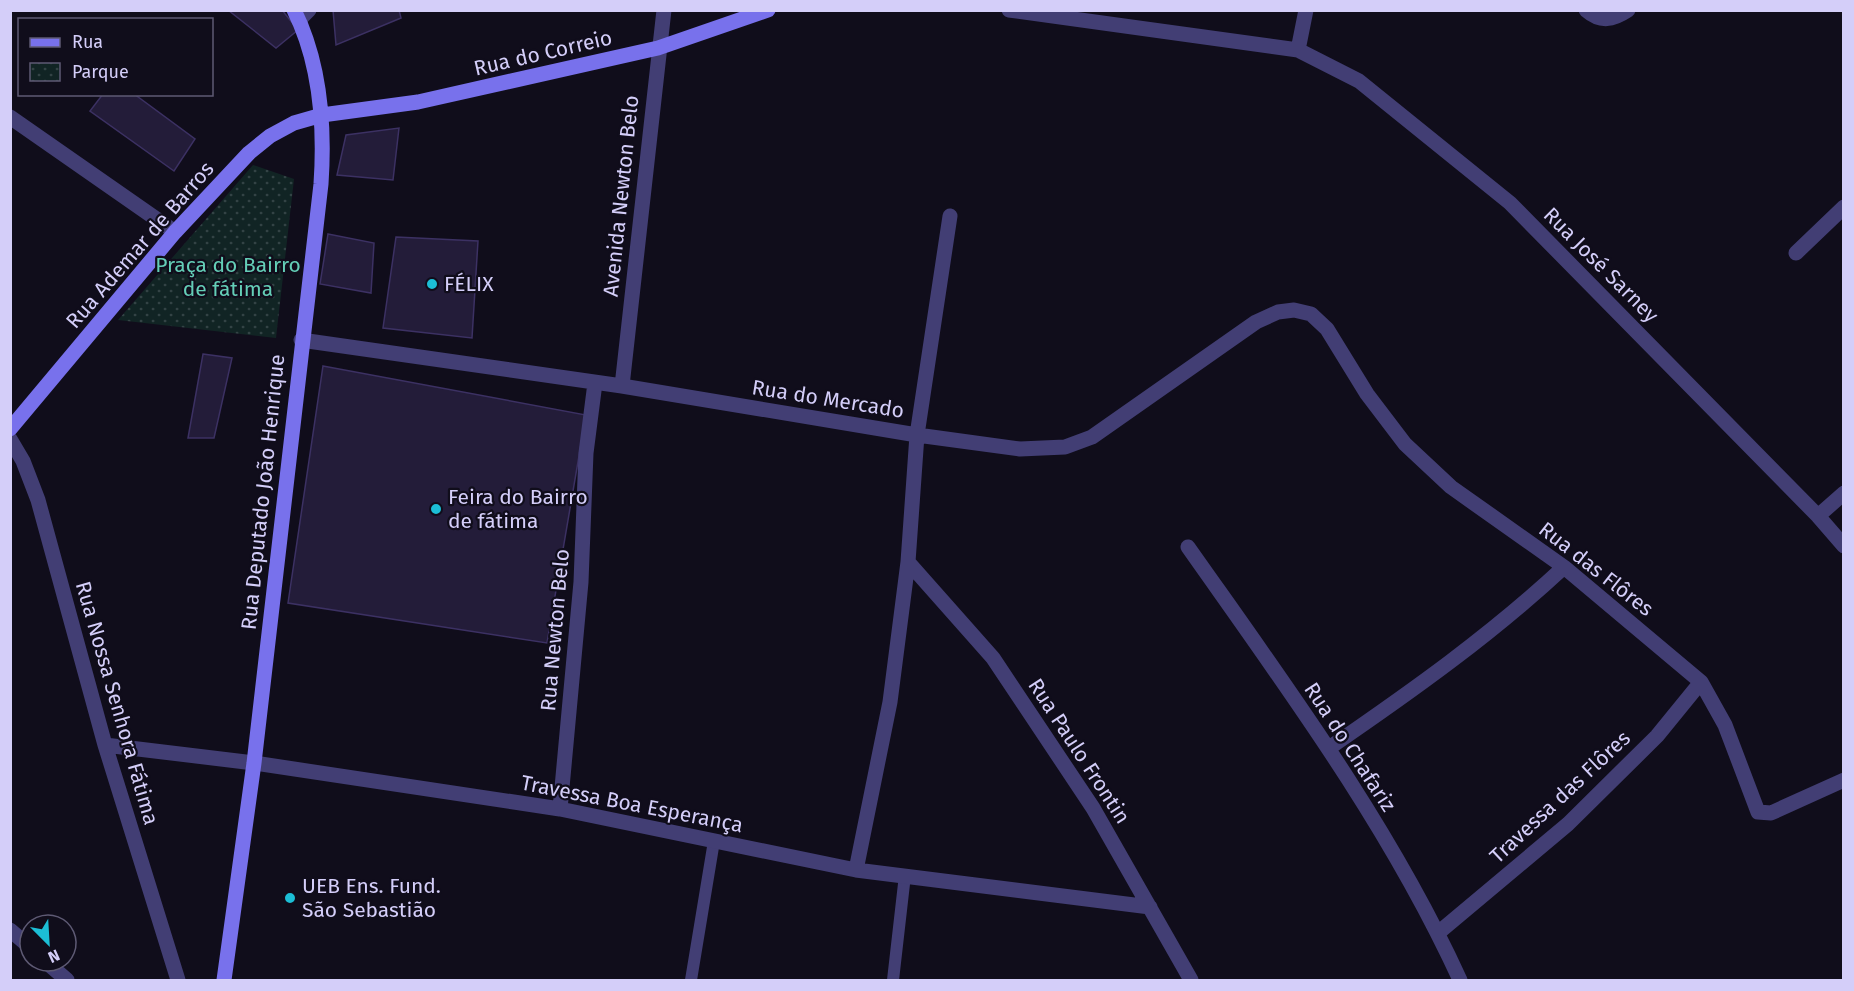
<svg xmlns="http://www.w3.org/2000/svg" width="1854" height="991" viewBox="0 0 1854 991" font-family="'Fira Sans',sans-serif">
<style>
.park{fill:url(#park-dots)}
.building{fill:#231c39;stroke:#3c3163;stroke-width:1.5}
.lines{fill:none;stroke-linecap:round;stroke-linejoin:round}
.lane{stroke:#423e74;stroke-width:12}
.street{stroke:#423e74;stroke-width:15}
.secondary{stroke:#7871ec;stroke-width:15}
.poi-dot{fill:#1cbed6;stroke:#100d1b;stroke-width:2}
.labels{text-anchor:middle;stroke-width:4.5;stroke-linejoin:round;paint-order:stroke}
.street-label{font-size:21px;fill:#d4cef9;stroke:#100d1b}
.park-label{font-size:21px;fill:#64ceb7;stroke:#100d1b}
.poi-label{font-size:21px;fill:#d4cef9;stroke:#100d1b;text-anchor:start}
</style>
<defs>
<pattern id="park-dots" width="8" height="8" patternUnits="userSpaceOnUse" patternTransform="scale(1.5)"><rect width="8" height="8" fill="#112424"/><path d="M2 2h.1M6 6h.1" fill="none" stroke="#334345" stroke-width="1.8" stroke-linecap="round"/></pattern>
</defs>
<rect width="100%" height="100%" fill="#100d1b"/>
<path class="park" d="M253,165l41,14 -18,159 -158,-18z"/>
<path class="building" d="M228,10h54l16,20 -22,18z
M333,10h66l2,8 -65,27z
M103,94h31l61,45 -21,32 -84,-60z
M399,128l-6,52 -56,-5 9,-40z
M328,234l46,9 -3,50 -51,-9z
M396,237l82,4 -6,97 -89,-10z
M203,354l29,4 -18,80h-26z
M323,366l263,49 -39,228 -259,-40z"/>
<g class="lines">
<path class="lane" d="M691,980l23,-139
M893,980l12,-105"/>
<path class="street" d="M1009,10l289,40 61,31 151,122 308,313 26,30
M1586,10c15,13 27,10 42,0
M299,20l10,-10
M1298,50l8,-40
M10,117l165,115
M1796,253l48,-46
M301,340l321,46 295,49 103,14 45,-2 27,-10 164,-115 22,-10 16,-2 17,4 16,15 40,65 38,50 46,43 113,80 137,115 24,43 33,87 13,1 73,-33
M622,386l42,-376
M10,439l13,22 15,39 67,245 73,235
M1818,516l26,-23
M1188,547c98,139 201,278 272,433
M908,562l85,96 100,150 98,172
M105,745l149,18 306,46 296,61 294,37
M1329,748c83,-57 162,-113 235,-181
M560,809l21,-227 5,-129 9,-70
M856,870l34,-168 18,-140 9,-127 33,-219
M10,930l20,17
M1438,933l130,-109 89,-88 44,-54
M45,961l22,19"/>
<path class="secondary" d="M10,429l165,-197 74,-79 21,-17 24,-13 28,-8 96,-13 240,-54 110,-38
M224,980l30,-217 67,-579c4,-59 0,-120 -27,-174"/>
</g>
<g class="poi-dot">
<circle cx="432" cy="284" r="6"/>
<circle cx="436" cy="509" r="6"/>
<circle cx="290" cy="898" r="6"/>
</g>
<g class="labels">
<g class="street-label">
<text transform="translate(543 53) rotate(-13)" y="7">Rua do Correio</text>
<text transform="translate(621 196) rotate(-84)" y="7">Avenida Newton Belo</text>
<text transform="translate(140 245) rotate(-49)" y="7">Rua Ademar de Barros</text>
<text transform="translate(1601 265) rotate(45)" y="7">Rua José Sarney</text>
<text transform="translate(828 399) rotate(9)" y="7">Rua do Mercado</text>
<text transform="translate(263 492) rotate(-84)" y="7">Rua Deputado João Henrique</text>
<text transform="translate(1596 569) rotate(38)" y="7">Rua das Flôres</text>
<text transform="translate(555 630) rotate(-85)" y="7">Rua Newton Belo</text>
<text transform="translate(117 703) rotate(74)" y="7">Rua Nossa Senhora Fátima</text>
<text transform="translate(1350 747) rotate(57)" y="7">Rua do Chafariz</text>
<text transform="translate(1079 751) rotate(57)" y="7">Rua Paulo Frontin</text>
<text transform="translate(1560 797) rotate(-43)" y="7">Travessa das Flôres</text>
<text transform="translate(632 804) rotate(11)" y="7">Travessa Boa Esperança</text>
</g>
<g class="park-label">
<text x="228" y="272">Praça do Bairro<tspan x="228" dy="24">de fátima</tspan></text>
</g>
<g class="poi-label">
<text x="444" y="291">FÉLIX</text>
<text x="448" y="504">Feira do Bairro<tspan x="448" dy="24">de fátima</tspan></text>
<text x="302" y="893">UEB Ens. Fund.<tspan x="302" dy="24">São Sebastião</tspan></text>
</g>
</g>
<rect width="1854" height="991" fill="none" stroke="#d4cef9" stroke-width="24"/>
<rect x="18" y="18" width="195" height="78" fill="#100d1b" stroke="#5e5a74" stroke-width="1.5"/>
<rect x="30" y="38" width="30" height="9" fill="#7871ec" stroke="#5e5a74" stroke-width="1.5"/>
<text x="72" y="48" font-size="18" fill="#d4cef9">Rua</text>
<rect x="30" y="63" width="30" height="18" fill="url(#park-dots)" stroke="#5e5a74" stroke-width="1.5"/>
<text x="72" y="78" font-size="18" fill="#d4cef9">Parque</text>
<g transform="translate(48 943) rotate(156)"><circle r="28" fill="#100d1b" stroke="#5e5a74" stroke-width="1.5"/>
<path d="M0-4.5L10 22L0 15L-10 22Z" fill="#1cbed6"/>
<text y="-9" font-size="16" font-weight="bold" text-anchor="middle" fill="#d4cef9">N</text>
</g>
</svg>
